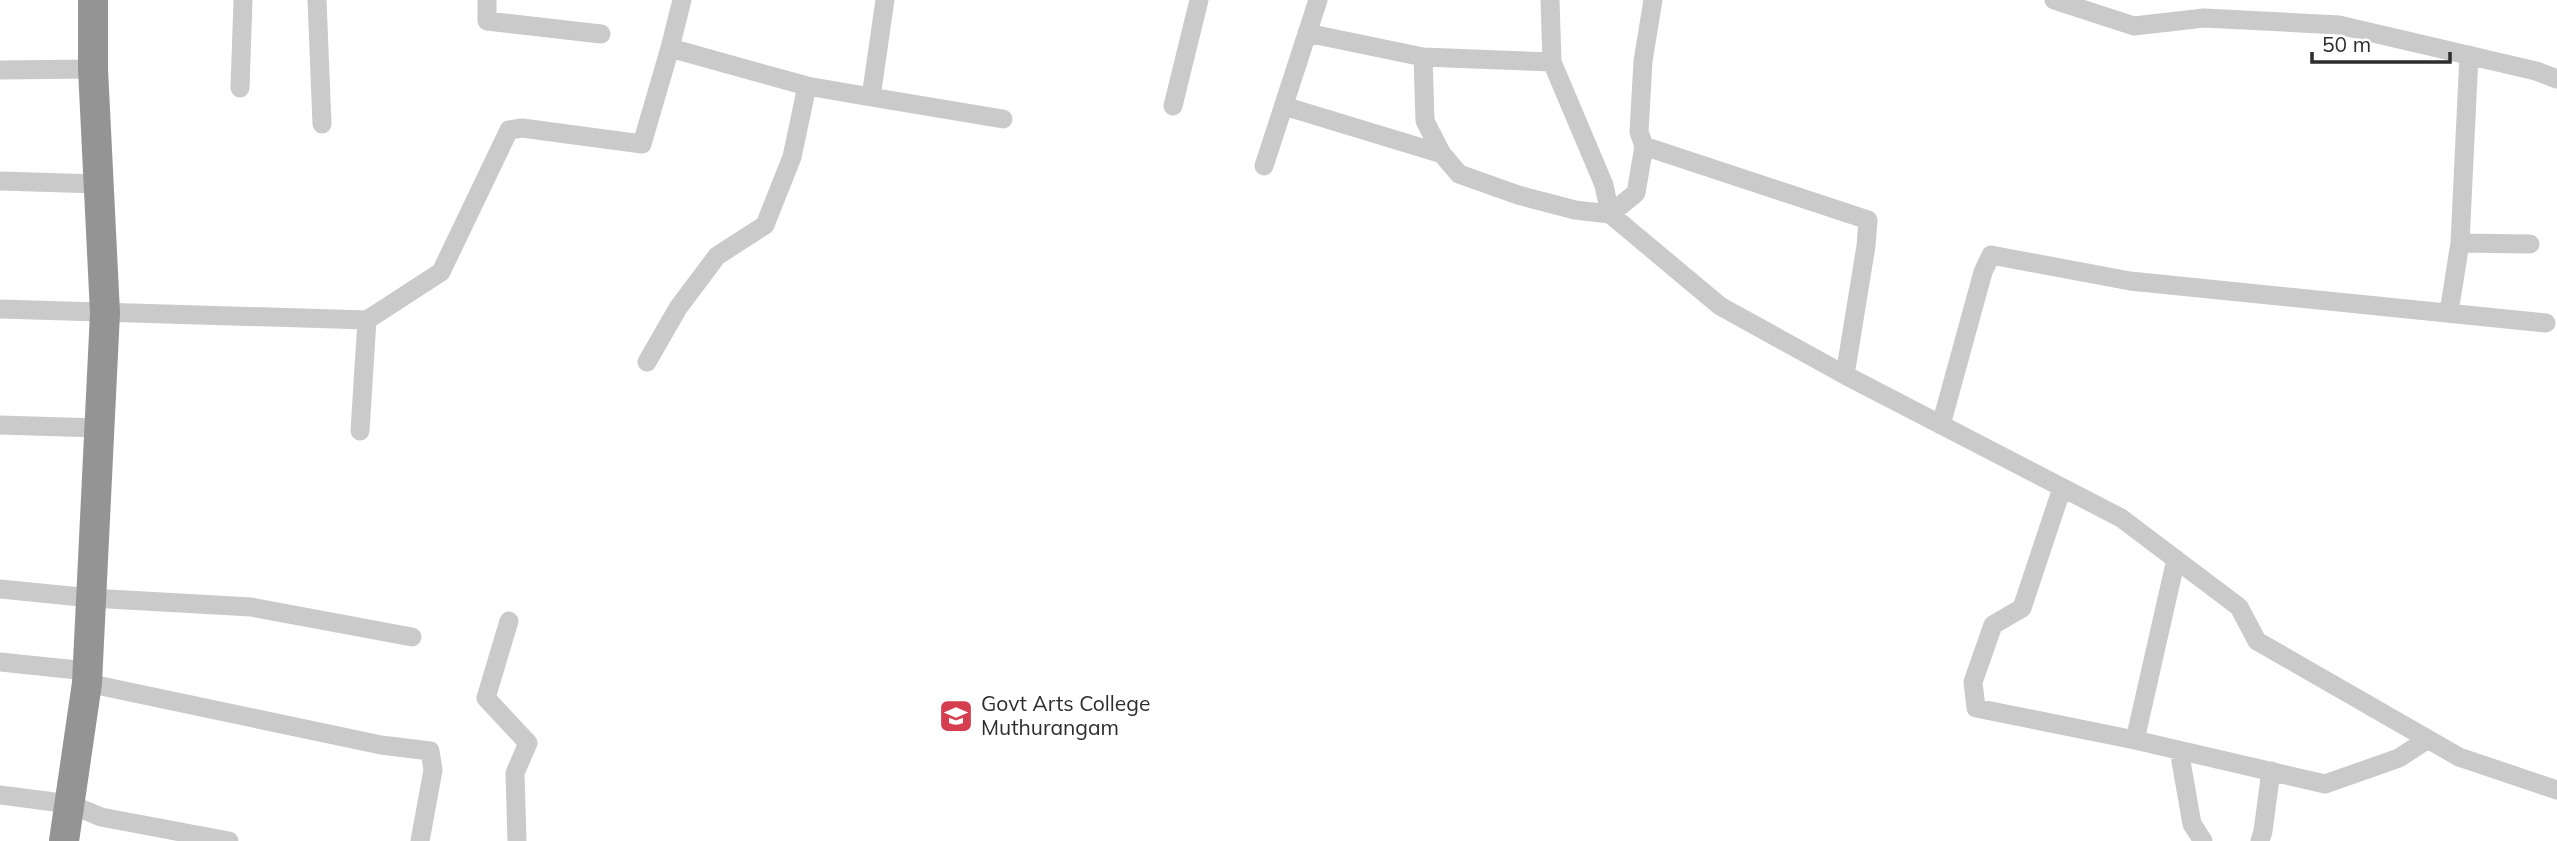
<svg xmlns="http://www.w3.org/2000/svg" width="2557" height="841" viewBox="0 0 2557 841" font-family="Mulish,sans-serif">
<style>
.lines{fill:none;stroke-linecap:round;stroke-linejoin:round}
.minor{stroke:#cacaca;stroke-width:19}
.highway{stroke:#949494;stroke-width:30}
.labels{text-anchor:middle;stroke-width:7;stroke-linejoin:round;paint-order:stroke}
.poi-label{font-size:21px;fill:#2d2d2d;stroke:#fff;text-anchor:start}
</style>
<rect width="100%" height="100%" fill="#fff"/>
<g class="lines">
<path class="minor" d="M317,0l5,124
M487,0v21l114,13
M682,0l-12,48 137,38 64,11 14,-97
M2054,0l80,26 70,-8 135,7 197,46 21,8
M1307,33l116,24 129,5 -2,-62
M1423,57l2,64 17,33 17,20 59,21 57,15 35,4 110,92 125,69 276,143 118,89 18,34 202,116 98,33
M1552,62l52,123 6,29 26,-21 8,-47 -5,-14 4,-71 10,-61
M0,70l93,-1
M240,88l3,-88
M871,97l132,22
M1173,106l26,-106
M1284,106l158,48
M1644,146l224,74 -2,26 -21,129
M1264,166l54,-166
M0,181l98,3
M2460,243l70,1
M0,309l367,11 74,-48 68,-142 13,-2 120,16 28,-96
M2449,312l11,-69 9,-188
M647,362l31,-54 39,-52 48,-31 27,-68 15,-71
M0,425l98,3
M1941,425l42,-153 8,-17 139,26 416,42
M360,431l7,-111
M2062,488l-40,120 -29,17 -20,57 3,26 159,32 190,44 74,-26 29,-19
M0,589l91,9 160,9 161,30
M509,621l-23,77 42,45 -13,30 2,68
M0,662l87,9
M87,683l294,62 49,6 3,19 -13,71
M2135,740l41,-181
M2179,750l13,74 11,17
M0,795l70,9 31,13 128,24
M2260,841l3,-10 8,-60"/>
<path class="highway" d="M64,841l23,-158 18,-370 -12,-244v-69"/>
</g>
<defs>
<g id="university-square" transform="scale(1.75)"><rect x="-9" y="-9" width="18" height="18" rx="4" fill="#d53e4f" stroke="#fff"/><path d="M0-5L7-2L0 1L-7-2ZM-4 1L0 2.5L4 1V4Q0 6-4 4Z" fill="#fff"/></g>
</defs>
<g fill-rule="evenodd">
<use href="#university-square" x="956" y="716"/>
</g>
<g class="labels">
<g class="poi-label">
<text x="981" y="711">Govt Arts College<tspan x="981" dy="24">Muthurangam</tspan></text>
</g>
</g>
<path d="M2312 52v10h138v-10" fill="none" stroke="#2d2d2d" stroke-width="3.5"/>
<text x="2322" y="52" font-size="21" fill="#2d2d2d" stroke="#ffffff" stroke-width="5" paint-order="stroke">50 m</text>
</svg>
